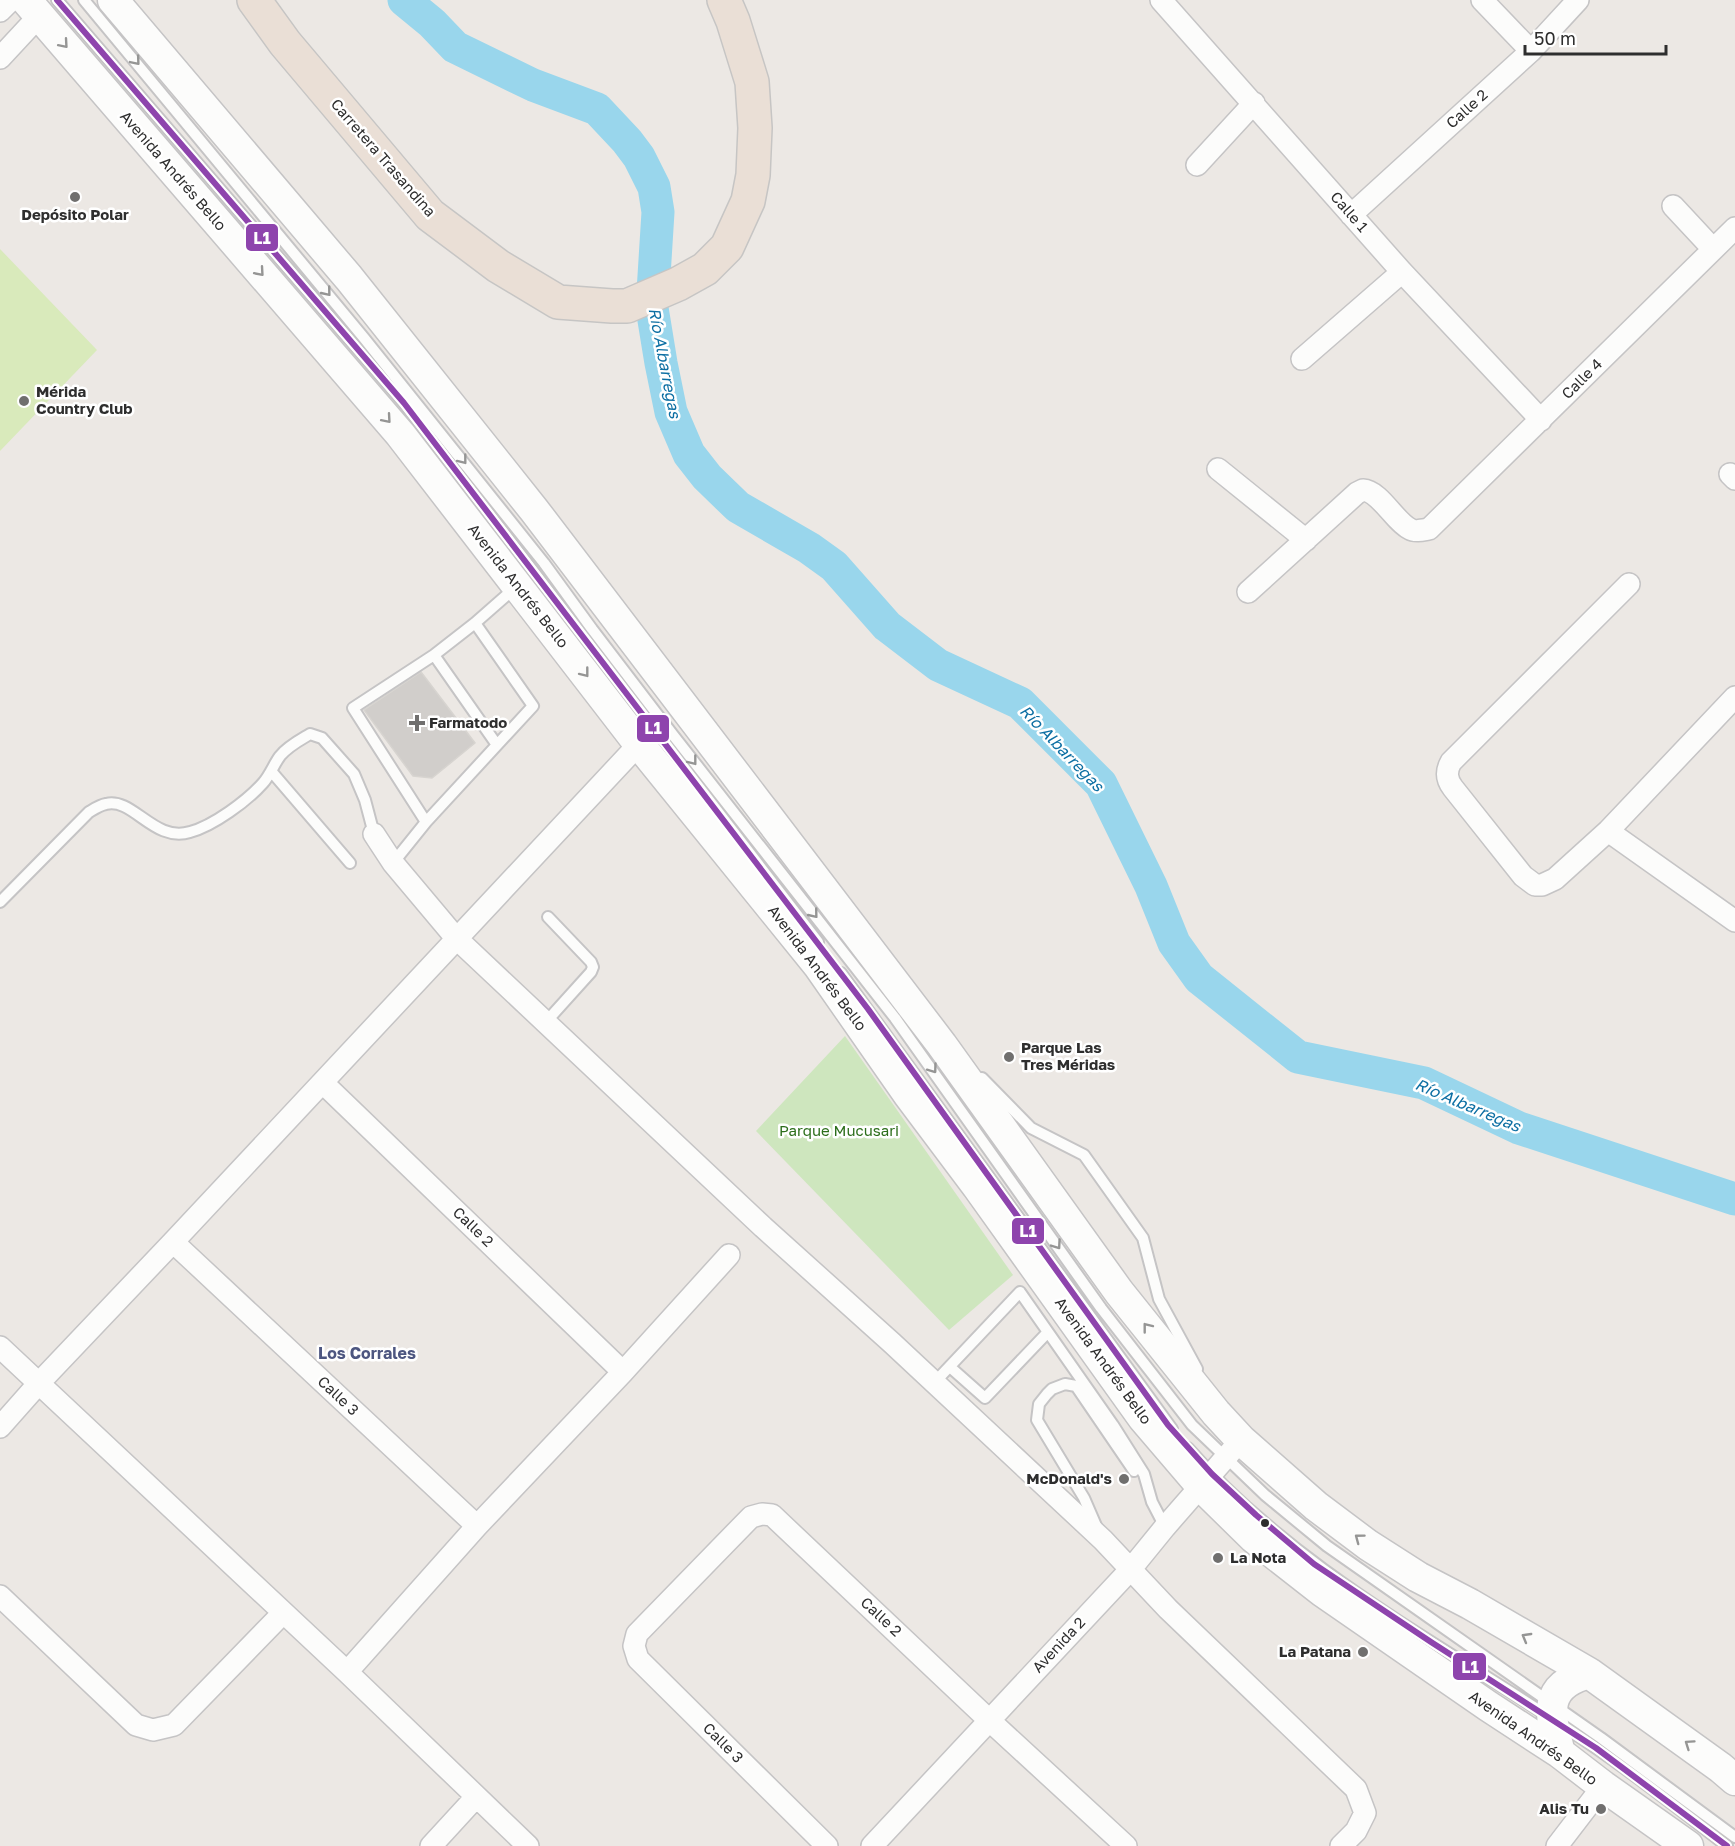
<svg xmlns="http://www.w3.org/2000/svg" width="1735" height="1846" viewBox="0 0 1735 1846" font-family="'Golos Text',sans-serif">
<style>
.green{fill:#cee6be}
.pitch{fill:#d9eabb}
.lines{fill:none;stroke-linecap:round;stroke-linejoin:round}
.river{stroke:#99d6ec;stroke-width:33}
.building{fill:#d1cecb;stroke:#d7d4d0;stroke-width:1.5}
.lane-casing{stroke:#c5c4c5;stroke-width:14}
.street-casing{stroke:#c5c4c5;stroke-width:24}
.secondary-casing{stroke:#c5c4c5;stroke-width:33}
.highway-casing{stroke:#c6c5c4;stroke-width:36}
.lane{stroke:#fcfcfb;stroke-width:10}
.street{stroke:#fcfcfb;stroke-width:21}
.secondary{stroke:#fcfcfb;stroke-width:30}
.highway{stroke:#eadfd6;stroke-width:33}
.bus-1-casing{stroke:#fff;stroke-width:10}
.bus-1{stroke:#8e44ad;stroke-width:6}
.oneway{stroke:#959594}
.poi-dot{fill:#706f6e;stroke:#fff;stroke-width:2}
.bus-dot{fill:#2e2e2e;stroke:#fff;stroke-width:2}
.labels{text-anchor:middle;stroke-width:5;stroke-linejoin:round;paint-order:stroke}
.street-label{font-size:15px;fill:#2e2e2e;stroke:#fff}
.poi-label{font-size:15px;font-weight:bold;fill:#2e2e2e;stroke:#fff;text-anchor:start}
.park-label{font-size:15px;fill:#2c6e1b;stroke:#fff}
.water-label{font-size:16px;font-style:italic;fill:#0d6fa3;stroke:#fff}
.neighbourhood-label{font-size:16px;font-weight:bold;fill:#4d5680;stroke:#fff}
.line-badge{stroke:#fff;stroke-width:2}
.badge-label{font-size:16px;text-anchor:middle;font-weight:bold;fill:#fff}
</style>
<rect width="100%" height="100%" fill="#ece8e4"/>
<path class="green" d="M845,1036l168,239 -64,55 -193,-199z"/>
<path class="pitch" d="M0,249l97,101 -97,101z"/>
<g class="lines">
<path class="river" d="M404,0l28,23 23,24 78,38 64,24 30,32 12,16 15,30 4,25 -6,96 9,55 10,49 18,42 18,23 31,30 71,41 25,18 53,60 51,39 82,38 81,81 50,102 23,57 25,35 99,79 126,26 95,45 216,71"/>
</g>
<path class="building" d="M421,672l54,71 -43,35 -19,-2 -49,-66z"/>
<g class="lines">
<g class="lane-casing">
<path id="lane" d="M57,0l347,403 414,539
M84,0l280,338 180,225 48,66 81,106 222,283 206,290 91,117 73,70 62,51 274,192 134,99
M434,655l63,90
M271,771l79,92
M426,822l-73,-114 81,-53 41,-32 41,-36
M393,863l33,-41 107,-116 -58,-83
M0,902l89,-90c5,-3 11,-7 17,-8 27,-7 48,39 84,28 23,-6 57,-31 73,-49 7,-8 11,-19 17,-27 8,-10 20,-16 30,-22l12,4 32,36 11,26 9,34
M841,973l331,456
M545,1023l46,-51 2,-5 -2,-5 -43,-45
M982,1078l49,50 53,27 59,83 16,61 38,70
M950,1367l35,31 63,-66
M934,1383l86,-91 93,133 31,49 8,28 13,25
M1188,1448c113,129 269,204 408,300 45,31 88,65 131,98
M1097,1528l-13,-30 -47,-78 2,-16 8,-10 5,-5 13,-5 11,2 58,85"/>
</g>
<g class="street-casing">
<path id="street" d="M1161,0l241,272 139,148
M1482,0l49,51
M0,11l11,-11
M0,58l39,-42
M1197,165l57,-62
M1673,206l40,43
M1351,215l180,-164 47,-51
M1302,359l100,-87
M1218,469l88,71
M1730,474l5,5
M1629,584l-178,178c-5,9 -5,17 2,26l70,88 12,9h7l13,-6 53,-48 127,-134
M1248,592l109,-99 6,-3c17,1 32,32 47,39 5,3 13,1 19,0l306,-301
M1608,831l127,90
M374,834l19,29 63,75 307,289 129,116 211,197 65,69 188,180 9,24 -9,18 -15,15
M323,1083l300,289
M173,1242l304,284
M0,1347l347,325 181,174
M0,1427l39,-44 134,-141 466,-498
M0,1596l136,129 17,5 21,-5 109,-112
M347,1672l130,-146 146,-154 106,-117
M431,1846l45,-49
M827,1846l-189,-187 -4,-13 3,-12 114,-117 11,-3 10,1 217,205 137,126
M872,1846l258,-276 35,-43 76,-87
M1557,1846l46,-60"/>
</g>
<g class="secondary-casing">
<path id="secondary" d="M26,0l374,434 239,310 179,221 90,129 69,92 166,232 59,69 52,51 69,54 165,114 72,47 43,33 85,60
M113,0l236,278 185,232 408,535 177,247 97,121 25,27 75,66 52,39 50,32 52,27 119,69 132,95 14,12
M1560,1753c-10,-38 -19,-67 29,-80"/>
</g>
<g class="highway-casing">
<path id="highway" d="M254,0l31,43 145,172 68,51 60,36 54,4h15l51,-22 27,-15 22,-22 21,-46 5,-26 2,-47 -3,-46 -19,-61 -9,-21"/>
</g>
<use href="#lane" class="lane"/>
<use href="#street" class="street"/>
<use href="#secondary" class="secondary"/>
<use href="#highway" class="highway"/>
<g class="bus-1-casing">
<path id="bus-1" d="M57,0l347,403 464,606 300,416 44,49 44,41 58,49 117,78 165,106 131,98"/>
</g>
<use href="#bus-1" class="bus-1"/>
</g>
<defs><path id="oneway-chevron" d="M-2-3.5L2.5 0L-2 3.5" fill="none" stroke-width="1.6" stroke-linecap="round" stroke-linejoin="round" transform="scale(1.5)"/></defs>
<g class="oneway">
<use href="#oneway-chevron" transform="translate(64 44) rotate(49)"/>
<use href="#oneway-chevron" transform="translate(136 61) rotate(50)"/>
<use href="#oneway-chevron" transform="translate(260 272) rotate(49)"/>
<use href="#oneway-chevron" transform="translate(327 292) rotate(51)"/>
<use href="#oneway-chevron" transform="translate(387 419) rotate(49)"/>
<use href="#oneway-chevron" transform="translate(463 460) rotate(52)"/>
<use href="#oneway-chevron" transform="translate(585 673) rotate(52)"/>
<use href="#oneway-chevron" transform="translate(693 761) rotate(52)"/>
<use href="#oneway-chevron" transform="translate(814 914) rotate(51)"/>
<use href="#oneway-chevron" transform="translate(933 1069) rotate(54)"/>
<use href="#oneway-chevron" transform="translate(1057 1245) rotate(55)"/>
<use href="#oneway-chevron" transform="translate(1147 1327) rotate(-128)"/>
<use href="#oneway-chevron" transform="translate(1359 1538) rotate(-143)"/>
<use href="#oneway-chevron" transform="translate(1526 1637) rotate(-150)"/>
<use href="#oneway-chevron" transform="translate(1689 1744) rotate(-145)"/>
</g>
<g class="poi-dot">
<circle cx="75" cy="197" r="6"/>
<circle cx="24" cy="401" r="6"/>
<path d="M414 714h6v6h6v6h-6v6h-6v-6h-6v-6h6z"/>
<circle cx="1009" cy="1057" r="6"/>
<circle cx="1124" cy="1479" r="6"/>
<circle cx="1218" cy="1558" r="6"/>
<circle cx="1363" cy="1652" r="6"/>
<circle cx="1601" cy="1809" r="6"/>
</g>
<circle class="bus-dot" cx="1265" cy="1523" r="5"/>
<g class="labels">
<g class="street-label">
<text transform="translate(1467 109) rotate(-42)" y="5">Calle 2</text>
<text transform="translate(383 158) rotate(49)" y="5">Carretera Trasandina</text>
<text transform="translate(173 171) rotate(49)" y="5">Avenida Andrés Bello</text>
<text transform="translate(1349 212) rotate(49)" y="5">Calle 1</text>
<text transform="translate(1582 379) rotate(-45)" y="5">Calle 4</text>
<text transform="translate(518 586) rotate(52)" y="5">Avenida Andrés Bello</text>
<text transform="translate(817 968) rotate(53)" y="5">Avenida Andrés Bello</text>
<text transform="translate(473 1227) rotate(44)" y="5">Calle 2</text>
<text transform="translate(1103 1361) rotate(54)" y="5">Avenida Andrés Bello</text>
<text transform="translate(338 1396) rotate(43)" y="5">Calle 3</text>
<text transform="translate(881 1617) rotate(43)" y="5">Calle 2</text>
<text transform="translate(1059 1645) rotate(-47)" y="5">Avenida 2</text>
<text transform="translate(1533 1738) rotate(35)" y="5">Avenida Andrés Bello</text>
<text transform="translate(723 1743) rotate(45)" y="5">Calle 3</text>
</g>
<g class="poi-label">
<text x="75" y="220" text-anchor="middle">Depósito Polar</text>
<text x="36" y="397">Mérida<tspan x="36" dy="17">Country Club</tspan></text>
<text x="429" y="728">Farmatodo</text>
<text x="1021" y="1053">Parque Las<tspan x="1021" dy="17">Tres Méridas</tspan></text>
<text x="1112" y="1484" text-anchor="end">McDonald's</text>
<text x="1230" y="1563">La Nota</text>
<text x="1351" y="1657" text-anchor="end">La Patana</text>
<text x="1589" y="1814" text-anchor="end">Alis Tu</text>
</g>
<g class="park-label">
<text x="839" y="1136">Parque Mucusari</text>
</g>
<g class="water-label">
<text transform="translate(665 363) rotate(79)" y="6">Río Albarregas</text>
<text transform="translate(1062 748) rotate(46)" y="6">Río Albarregas</text>
<text transform="translate(1468 1105) rotate(23)" y="6">Río Albarregas</text>
</g>
<g class="neighbourhood-label">
<text x="367" y="1359">Los Corrales</text>
</g>
</g>
<g class="line-badge">
<rect x="245" y="223" width="34" height="29" rx="6" fill="#8e44ad"/>
<rect x="636" y="714" width="34" height="29" rx="6" fill="#8e44ad"/>
<rect x="1011" y="1217" width="34" height="28" rx="6" fill="#8e44ad"/>
<rect x="1452" y="1652" width="35" height="29" rx="6" fill="#8e44ad"/>
</g>
<g class="badge-label">
<text x="262" y="244">L1</text>
<text x="653" y="734">L1</text>
<text x="1028" y="1237">L1</text>
<text x="1470" y="1673">L1</text>
</g>
<path d="M1525 45v9h141v-9" fill="none" stroke="#2e2e2e" stroke-width="3"/>
<text x="1534" y="45" font-size="18" fill="#2e2e2e" stroke="#ffffff" stroke-width="4.5" paint-order="stroke">50 m</text>
</svg>
